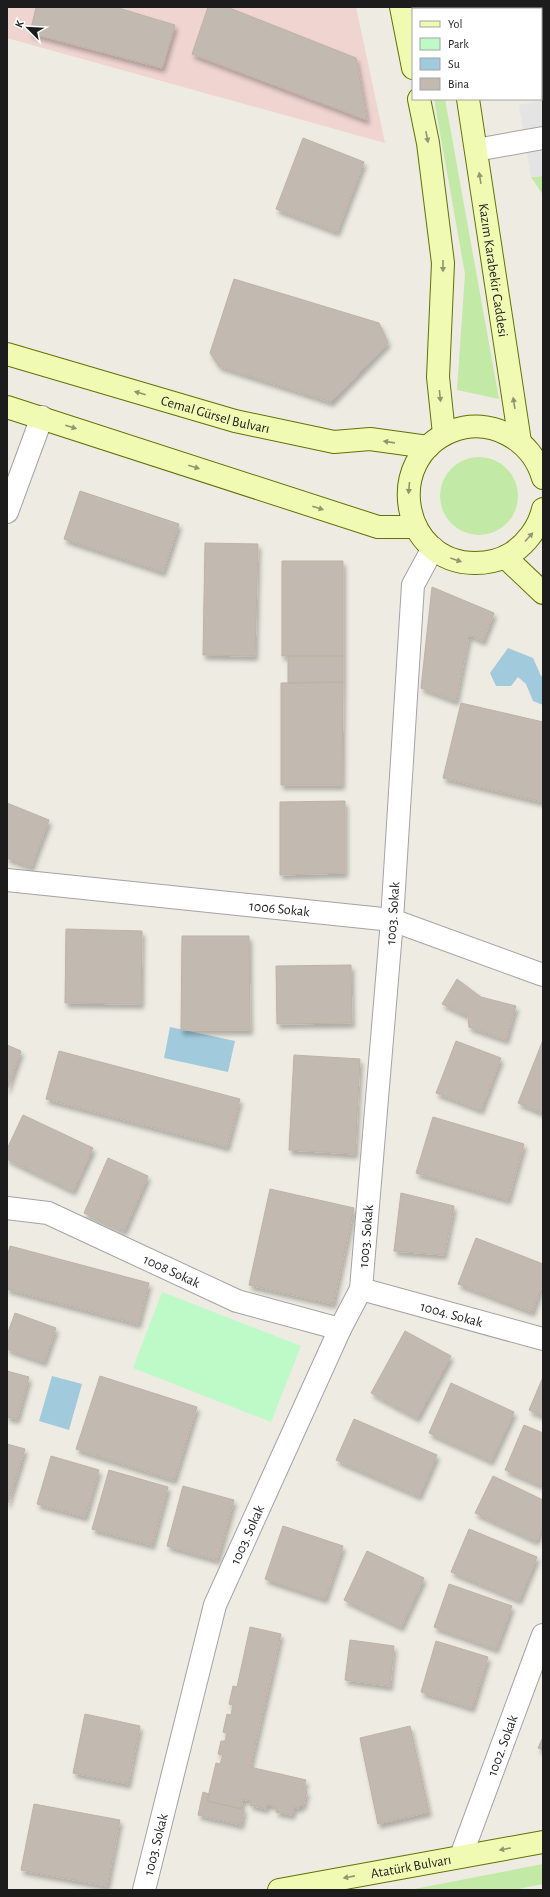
<svg xmlns="http://www.w3.org/2000/svg" width="550" height="1897" viewBox="0 0 550 1897" font-family="'Alegreya Sans',sans-serif">
<style>
.commercial{fill:#efd4d0}
.grass{fill:#c2e9a6}
.park{fill:#bdfac7}
.parking{fill:#e4e4e4}
.water{fill:#a1cadc}
.building{fill:#c2bab1;stroke:#bfb2a4;filter:url(#shadow)}
.lines{fill:none;stroke-linecap:round;stroke-linejoin:round}
.street-casing{stroke:#a3a3a3;stroke-width:24}
.secondary-casing{stroke:#5e7303;stroke-width:24}
.street{stroke:#fff;stroke-width:22}
.secondary{stroke:#f1fab3;stroke-width:22}
.oneway{fill:#91966f}
.labels{text-anchor:middle;stroke-width:3.5;stroke-linejoin:round;paint-order:stroke}
.street-label{font-size:14px;fill:#1c1c1c;stroke:#fff}
</style>
<defs>
<filter id="shadow"><feDropShadow dx="2.5" dy="4.5" stdDeviation="2" flood-color="#0004"/></filter>
</defs>
<rect width="100%" height="100%" fill="#eeebe2"/>
<path class="commercial" d="M7,7h349l29,136 -378,-105z"/>
<path class="grass" d="M434,99h11l54,300 -42,-9 8,-116z
M543,176v19l-12,-18z
M440 496a39 39 0 1 1 78 0a39 39 0 1 1-78 0Z
M543,1864v20l-30,6h-104z"/>
<path class="park" d="M162,1292l139,54 -30,76 -138,-54z"/>
<path class="parking" d="M543,100v76l-12,1 -12,-72z"/>
<path class="water" d="M508,648l25,10 8,18 2,1v28l-10,-4 -7,-17 -8,-7 -7,9h-15l-6,-13z
M170,1027l65,14 -7,31 -64,-14z
M52,1376l30,8 -13,46 -30,-9z"/>
<path class="building" d="M36,7h79l60,18 -13,43 -132,-35z
M208,7h19l129,51 11,62 -175,-66z
M303,138l61,24 -27,70 -61,-23z
M234,279l145,44 9,20 -57,59 -112,-36 -9,-13z
M80,491l99,33 -16,48 -99,-33z
M205,543l53,1 -3,112 -52,-1z
M282,561h61v95h-61z
M432,587l62,26 -11,28 -14,-6 -13,66 -35,-13z
M288,656h55v26l-55,1z
M343,682l-1,103h-61v-102z
M461,703l82,19v80l-100,-24z
M345,801v72l-65,2v-73z
M7,803l42,17 -18,47 -24,-9z
M66,929l76,2 -1,73 -76,-1z
M182,936h67l1,94h-69z
M351,965l1,58 -75,1 -1,-58z
M457,979l24,18 35,9 -10,34 -37,-13 -1,-11 -26,-12z
M543,1040v73l-25,-10z
M456,1041l45,17 -20,52 -45,-17z
M7,1045l14,6 -14,39z
M59,1051l181,48 -13,48 -181,-48z
M294,1055l66,4 -5,95 -66,-4z
M23,1115l70,33 -20,43 -66,-32v-10z
M433,1117l91,27 -16,56 -92,-27z
M108,1158l40,18 -24,55 -40,-18z
M270,1189l84,19 -21,96 -84,-19z
M401,1193l53,13 -10,49 -50,-4z
M476,1238l67,26v18l-11,30 -74,-28z
M10,1246l139,37 -11,41 -131,-35v-31z
M15,1313l41,15 -12,34 -37,-13v-14z
M405,1331l46,25 -34,62 -46,-25z
M7,1371l22,6 -12,42 -10,-2z
M100,1376l97,31 -23,73 -98,-31z
M543,1377v39l-14,-6z
M451,1383l63,29 -23,49 -62,-28z
M354,1419l83,36 -18,41 -83,-36z
M524,1425l19,8v53l-38,-16z
M7,1444l18,5 -17,54h-1z
M51,1456l48,14 -14,47 -48,-13z
M109,1470l59,17 -16,58 -60,-16z
M493,1476l50,24v26l-7,15 -61,-28z
M183,1486l51,14 -17,60 -50,-14z
M283,1526l60,20 -18,53 -60,-20z
M469,1529l68,28 -18,43 -68,-28z
M367,1551l57,27 -23,49 -57,-27z
M449,1584l63,22 -16,43 -62,-22z
M250,1627l31,7 -31,133 56,13 -3,10 4,1 -4,15 -3,-1 -1,3 -5,-1 -2,8 -16,-3 1,-5 -10,-3 -1,5 -16,-4 1,-4 -8,-2 -2,10 -34,-8 9,-38 4,1 3,-9 -5,-1 3,-13h4l2,-8 -4,-1 4,-18 4,1 2,-10 -4,-1 4,-18 4,1z
M350,1640l44,6 -4,40 -45,-6z
M436,1641l52,16 -16,51 -51,-16z
M85,1714l55,12 -12,58 -55,-11z
M410,1726l19,86 -51,12 -18,-86z
M543,1737v13l-5,-2z
M203,1792l6,2 -2,7 37,8 -3,16 -43,-10z
M34,1804l86,16 -13,66 -86,-16z"/>
<g class="lines">
<g class="street-casing">
<g id="street">
<path d="M476,150l67,-12"/>
<path d="M7,512l35,-95"/>
<path id="s1" d="M7,880l385,40 151,55"/>
<path id="s2" d="M7,1208l41,5 189,88 103,28"/>
<path id="s3" d="M361,1289l182,50"/>
<path id="s4" d="M461,1856l82,-221"/>
<path id="s5" d="M144,1890l71,-285 125,-276 21,-40 31,-369 21,-335 20,-37"/>
</g>
</g>
<g class="secondary-casing">
<g id="secondary">
<path d="M401,7l12,61"/>
<path d="M453,7v2"/>
<path d="M419,99l9,44 15,120 -5,114 6,57"/>
<path id="s6" d="M468,99l52,343"/>
<path id="s7" d="M7,354l228,67 99,21 36,-3 58,8"/>
<path d="M7,407l371,120h38"/>
<path d="M543,478c-11,-38 -52,-62 -91,-47 -69,28 -51,132 23,132 13,0 26,-3 37,-10 15,-10 27,-26 31,-44"/>
<path d="M505,557l38,36"/>
<path id="s8" d="M279,1890l264,-48"/>
</g>
</g>
<use href="#street" class="street"/>
<use href="#secondary" class="secondary"/>
</g>
<defs><path id="oneway-solid" d="M-6-.8H1V-3.2L6.5 0L1 3.2V.8H-6Z"/></defs>
<g class="oneway">
<use href="#oneway-solid" transform="translate(427 137) rotate(79)"/>
<use href="#oneway-solid" transform="translate(480 178) rotate(-99)"/>
<use href="#oneway-solid" transform="translate(443 266) rotate(90)"/>
<use href="#oneway-solid" transform="translate(140 393) rotate(-164)"/>
<use href="#oneway-solid" transform="translate(440 396) rotate(84)"/>
<use href="#oneway-solid" transform="translate(514 403) rotate(-99)"/>
<use href="#oneway-solid" transform="translate(71 427) rotate(18)"/>
<use href="#oneway-solid" transform="translate(389 442) rotate(-172)"/>
<use href="#oneway-solid" transform="translate(194 467) rotate(18)"/>
<use href="#oneway-solid" transform="translate(409 488) rotate(95)"/>
<use href="#oneway-solid" transform="translate(318 508) rotate(18)"/>
<use href="#oneway-solid" transform="translate(529 537) rotate(-48)"/>
<use href="#oneway-solid" transform="translate(456 560) rotate(19)"/>
<use href="#oneway-solid" transform="translate(505 1849) rotate(170)"/>
<use href="#oneway-solid" transform="translate(349 1877) rotate(169)"/>
</g>
<g class="labels">
<g class="street-label">
<text dy="5" stroke="none"><textPath href="#s6" startOffset="173">Kazım Karabekir Caddesi</textPath></text>
<text dy="5" stroke="none"><textPath href="#s7" startOffset="217">Cemal Gürsel Bulvarı</textPath></text>
<text dy="5" stroke="none"><textPath href="#s1" startOffset="274">1006 Sokak</textPath></text>
<text dy="5" stroke="none"><textPath href="#s5" startOffset="1019">1003. Sokak</textPath></text>
<text dy="5" stroke="none"><textPath href="#s5" startOffset="695">1003. Sokak</textPath></text>
<text dy="5" stroke="none"><textPath href="#s2" startOffset="178">1008 Sokak</textPath></text>
<text dy="5" stroke="none"><textPath href="#s3" startOffset="94">1004. Sokak</textPath></text>
<text dy="5" stroke="none"><textPath href="#s5" startOffset="371">1003. Sokak</textPath></text>
<text dy="5" stroke="none"><textPath href="#s4" startOffset="118">1002. Sokak</textPath></text>
<text dy="5" stroke="none"><textPath href="#s5" startOffset="47">1003. Sokak</textPath></text>
<text dy="5" stroke="none"><textPath href="#s8" startOffset="134">Atatürk Bulvarı</textPath></text>
</g>
</g>
<rect width="550" height="1897" fill="none" stroke="#1c1c1c" stroke-width="16"/>
<rect x="412" y="8" width="130" height="92" fill="#ffffff" stroke="#a4a4a4"/>
<rect x="420" y="21" width="20" height="6" fill="#f1fab3" stroke="#a4a4a4"/>
<text x="448" y="28" font-size="12" fill="#1c1c1c">Yol</text>
<rect x="420" y="38" width="20" height="12" fill="#bdfac7" stroke="#a4a4a4"/>
<text x="448" y="48" font-size="12" fill="#1c1c1c">Park</text>
<rect x="420" y="58" width="20" height="12" fill="#a1cadc" stroke="#a4a4a4"/>
<text x="448" y="68" font-size="12" fill="#1c1c1c">Su</text>
<rect x="420" y="78" width="20" height="12" fill="#c2bab1" stroke="#a4a4a4"/>
<text x="448" y="88" font-size="12" fill="#1c1c1c">Bina</text>
<g transform="translate(28 28) rotate(294)" stroke="#ffffff" stroke-width="3" paint-order="stroke">
<path d="M0-3L7 15L0 10L-7 15Z" fill="#1c1c1c"/>
<text y="-6" font-size="11" font-weight="bold" text-anchor="middle" fill="#1c1c1c">K</text>
</g>
</svg>
